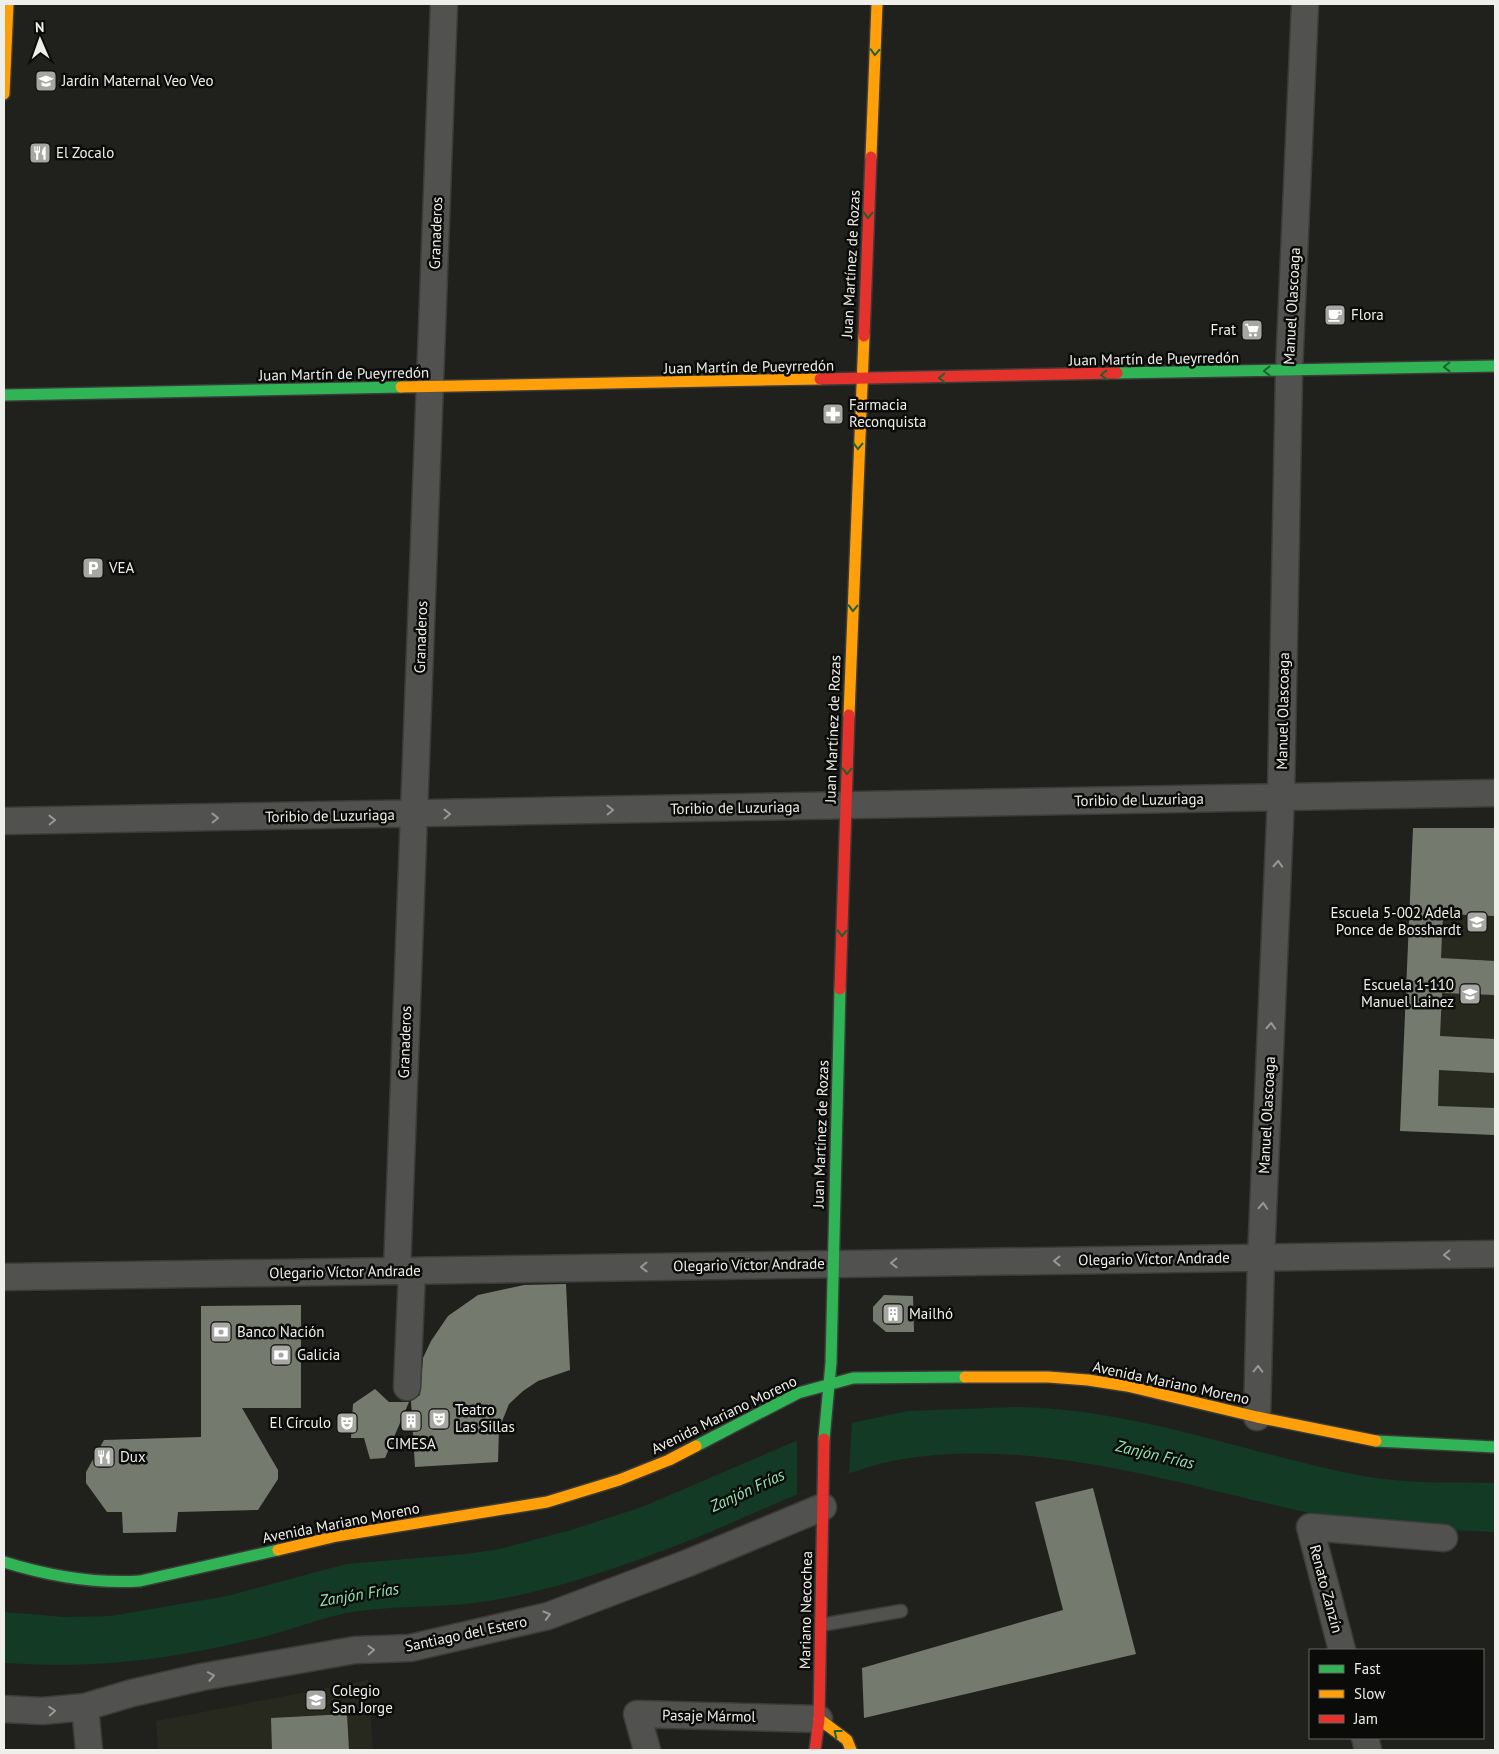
<svg xmlns="http://www.w3.org/2000/svg" width="1499" height="1754" viewBox="0 0 1499 1754" font-family="'PT Sans',sans-serif">
<style>
.built{fill:#27291e}
.water{fill:#123a24}
.pier{fill:#20211d}
.building{fill:#747b6e}
.lines{fill:none;stroke-linecap:round;stroke-linejoin:round}
.lane-casing{stroke:#3b3b38;stroke-width:15}
.street-casing{stroke:#3b3b38;stroke-width:29}
.fast-casing{stroke:#3b3b38;stroke-width:14}
.slow-casing{stroke:#3b3b38;stroke-width:14}
.jam-casing{stroke:#3b3b38;stroke-width:14}
.lane{stroke:#51524f;stroke-width:12}
.street{stroke:#51524f;stroke-width:26}
.fast{stroke:#30b455;stroke-width:11}
.slow{stroke:#ff9f0a;stroke-width:11}
.jam{stroke:#e5322d;stroke-width:11}
.oneway{stroke:#1e602f}
.oneway2{stroke:#989895}
.labels{text-anchor:middle;stroke-width:5;stroke-linejoin:round;paint-order:stroke}
.poi-label{font-size:15px;fill:#eeeeea;stroke:#0b0b09;text-anchor:start}
.street-label{font-size:15px;fill:#eeeeea;stroke:#0b0b09}
.water-label{font-size:16px;font-style:italic;fill:#90e5b0;stroke:#0b0b09}
</style>
<rect width="100%" height="100%" fill="#20211d"/>
<path class="built" d="M1413,828h82v307l-95,-4z
M368,1680l5,70h-215l-2,-29z"/>
<path class="water" d="M1015,1407c118,1 233,47 348,69 44,8 88,6 132,7v49c-58,-2 -119,-5 -176,-17 -136,-29 -276,-78 -416,-56 -31,5 -60,16 -88,28 -52,21 -103,46 -156,65 -55,21 -112,39 -170,49 -43,7 -87,4 -130,10 -36,5 -69,20 -104,28 -89,21 -159,30 -251,24v-51l61,5 46,-1 116,-20 119,-32 120,-10 34,-5 71,-19 71,-23 182,-78 83,-18z"/>
<path class="pier" d="M852,1421l-3,52 -52,21v-55z"/>
<path class="building" d="M1413,828h82v88l-52,-2 -2,44 54,3v34l-53,-2 -2,43 55,3v34l-56,-3 -1,36 57,2v27l-95,-4z
M566,1284l4,86 -32,11 -15,10 -14,13 -10,25 -1,33 -83,5 -4,-66 9,-6 3,-37 8,-17 17,-25 30,-21 46,-10z
M884,1295l29,1 1,36h-28l-13,-11v-14z
M301,1305v103h-59l36,62v9l-20,31 -80,2 -2,20 -53,1 -1,-21h-15l-21,-29v-11l18,-32 97,-3v-131z
M375,1389l14,13h20l-24,56 -15,1 -6,-21h-13l2,-34z
M1093,1488l43,166 -272,64 -2,-50 201,-58 -28,-108z
M347,1714l2,36h-77l-1,-32z"/>
<g class="lines">
<g class="lane-casing">
<path id="lane" d="M821,1625l80,-14"/>
</g>
<g class="street-casing">
<path id="street" d="M4,821l1491,-28
M397,1271l47,-1267
M4,1277l1491,-23
M407,1387l5,-116
M1257,1417l4,-159 20,-461 8,-426 16,-367
M1342,1650l-32,-123 134,11
M85,1707l4,43
M4,1709l38,2 43,-4 47,-14 70,-16 153,-27 55,-2 138,-32 140,-53 135,-56
M1365,1738l3,12
M647,1750l-10,-36 182,5"/>
</g>
<g class="fast-casing">
<path id="fast" d="M1117,373l378,-7
M4,395l397,-8
M824,1439l7,-76 9,-374
M1376,1441l119,6
M696,1446l102,-53 55,-15 112,-1
M4,1562c45,14 89,22 136,19l138,-31"/>
</g>
<g class="slow-casing">
<path id="slow" d="M4,94l4,-90
M871,157l6,-153
M401,387l419,-8
M849,715l15,-379
M965,1377h83l40,3 39,6 130,31 119,24
M278,1550l59,-14 210,-34 72,-22 50,-20 27,-14
M819,1719l28,21 4,10"/>
</g>
<g class="jam-casing">
<path id="jam" d="M864,336l7,-179
M820,379l297,-6
M840,989l9,-274
M815,1750l4,-31 5,-280"/>
</g>
<use href="#lane" class="lane"/>
<use href="#street" class="street"/>
<use href="#fast" class="fast"/>
<use href="#slow" class="slow"/>
<use href="#jam" class="jam"/>
</g>
<defs><path id="oneway-chevron" d="M-2-3.5L2.5 0L-2 3.5" fill="none" stroke-width="1.6" stroke-linecap="round" stroke-linejoin="round" transform="scale(1.25)"/></defs>
<g class="oneway">
<use href="#oneway-chevron" transform="translate(875 52) rotate(93)"/>
<use href="#oneway-chevron" transform="translate(868 215) rotate(93)"/>
<use href="#oneway-chevron" transform="translate(1447 367) rotate(179)"/>
<use href="#oneway-chevron" transform="translate(1267 371) rotate(179)"/>
<use href="#oneway-chevron" transform="translate(1104 375) rotate(179)"/>
<use href="#oneway-chevron" transform="translate(942 378) rotate(179)"/>
<use href="#oneway-chevron" transform="translate(858 446) rotate(92)"/>
<use href="#oneway-chevron" transform="translate(853 608) rotate(92)"/>
<use href="#oneway-chevron" transform="translate(847 771) rotate(92)"/>
<use href="#oneway-chevron" transform="translate(842 933) rotate(92)"/>
<use href="#oneway-chevron" transform="translate(837 1733) rotate(-143)"/>
</g>
<g class="oneway2">
<use href="#oneway-chevron" transform="translate(610 810) rotate(-1)"/>
<use href="#oneway-chevron" transform="translate(447 814) rotate(-1)"/>
<use href="#oneway-chevron" transform="translate(215 818) rotate(-1)"/>
<use href="#oneway-chevron" transform="translate(52 820) rotate(-1)"/>
<use href="#oneway-chevron" transform="translate(1278 864) rotate(-87)"/>
<use href="#oneway-chevron" transform="translate(1271 1026) rotate(-87)"/>
<use href="#oneway-chevron" transform="translate(1263 1206) rotate(-87)"/>
<use href="#oneway-chevron" transform="translate(1447 1255) rotate(179)"/>
<use href="#oneway-chevron" transform="translate(1057 1261) rotate(179)"/>
<use href="#oneway-chevron" transform="translate(894 1263) rotate(179)"/>
<use href="#oneway-chevron" transform="translate(644 1267) rotate(179)"/>
<use href="#oneway-chevron" transform="translate(1258 1369) rotate(-89)"/>
<use href="#oneway-chevron" transform="translate(547 1615) rotate(-16)"/>
<use href="#oneway-chevron" transform="translate(371 1650) rotate(-3)"/>
<use href="#oneway-chevron" transform="translate(211 1676) rotate(-11)"/>
<use href="#oneway-chevron" transform="translate(52 1711) rotate(-4)"/>
</g>
<defs>
<g id="school-square" transform="scale(1.125)"><rect x="-9" y="-9" width="18" height="18" rx="4" fill="#a6a6a2" stroke="#0b0b09"/><path d="M0-5L7-2L0 1L-7-2ZM-4 1L0 2.5L4 1V4Q0 6-4 4Z" fill="#fff"/></g>
<g id="restaurant-square" transform="scale(1.125)"><rect x="-9" y="-9" width="18" height="18" rx="4" fill="#a6a6a2" stroke="#0b0b09"/><path d="M-5-6h1v4h1v-4h1v4h1v-4h1v5L-1.5 .5V6h-2V.5L-5-1ZM5-6V6H3V1.5H1.5Q1.5-4 5-6Z" fill="#fff"/></g>
<g id="cafe-square" transform="scale(1.125)"><rect x="-9" y="-9" width="18" height="18" rx="4" fill="#a6a6a2" stroke="#0b0b09"/><path d="M-5.5-4.5H6V0H3Q3 3.5 0 3.5H-2.5Q-5.5 3.5-5.5 0ZM3-3.2v2h1.7v-2ZM-6 4.5H4V6H-6Z" fill="#fff"/></g>
<g id="supermarket-square" transform="scale(1.125)"><rect x="-9" y="-9" width="18" height="18" rx="4" fill="#a6a6a2" stroke="#0b0b09"/><path d="M-6-5.5h2.5l.6 2H6L4.5 2H-2.5L-4.4-4H-6ZM-1.5 3.2a1.3 1.3 0 1 0 .1 0ZM3 3.2a1.3 1.3 0 1 0 .1 0Z" fill="#fff"/></g>
<g id="pharmacy-square" transform="scale(1.125)"><rect x="-9" y="-9" width="18" height="18" rx="4" fill="#a6a6a2" stroke="#0b0b09"/><path d="M-2-6h4v4h4v4h-4v4h-4v-4h-4v-4h4Z" fill="#fff"/></g>
<g id="parking-square" transform="scale(1.125)"><rect x="-9" y="-9" width="18" height="18" rx="4" fill="#a6a6a2" stroke="#0b0b09"/><path d="M-3.5-5.5H1a3.5 3.5 0 0 1 0 7H-1V5.5H-3.5ZM-1-3.4V-.6H.8a1.4 1.4 0 0 0 0-2.8Z" fill="#fff"/></g>
<g id="building-square" transform="scale(1.125)"><rect x="-9" y="-9" width="18" height="18" rx="4" fill="#a6a6a2" stroke="#0b0b09"/><path d="M-4-6H4V6H1V3H-1V6H-4ZM-2.5-4.3h1.7v1.8h-1.7ZM.8-4.3h1.7v1.8H.8ZM-2.5-1h1.7V.8h-1.7ZM.8-1h1.7V.8H.8Z" fill="#fff"/></g>
<g id="bank-square" transform="scale(1.125)"><rect x="-9" y="-9" width="18" height="18" rx="4" fill="#a6a6a2" stroke="#0b0b09"/><path d="M-6-4H6V4H-6ZM0-2.3a2.3 2.3 0 1 0 0 4.6a2.3 2.3 0 1 0 0-4.6Z" fill="#fff"/></g>
<g id="theatre-square" transform="scale(1.125)"><rect x="-9" y="-9" width="18" height="18" rx="4" fill="#a6a6a2" stroke="#0b0b09"/><path d="M-5-5.5Q0-4 5-5.5V0Q5 5 0 6Q-5 5-5 0ZM-3.3-2.5H-1v1.5H-3.3ZM1-2.5H3.3v1.5H1ZM-2.8 1Q0 5.5 2.8 1Z" fill="#fff"/></g>
</defs>
<g fill-rule="evenodd">
<use href="#school-square" x="46" y="81"/>
<use href="#restaurant-square" x="40" y="153"/>
<use href="#cafe-square" x="1335" y="315"/>
<use href="#supermarket-square" x="1252" y="330"/>
<use href="#pharmacy-square" x="833" y="414"/>
<use href="#parking-square" x="93" y="568"/>
<use href="#school-square" x="1477" y="922"/>
<use href="#school-square" x="1470" y="994"/>
<use href="#building-square" x="893" y="1314"/>
<use href="#bank-square" x="221" y="1332"/>
<use href="#bank-square" x="281" y="1355"/>
<use href="#theatre-square" x="439" y="1419"/>
<use href="#building-square" x="411" y="1421"/>
<use href="#theatre-square" x="347" y="1423"/>
<use href="#restaurant-square" x="104" y="1457"/>
<use href="#school-square" x="316" y="1700"/>
</g>
<g class="labels">
<g class="poi-label">
<text x="62" y="86">Jardín Maternal Veo Veo</text>
<text x="56" y="158">El Zocalo</text>
<text x="1351" y="320">Flora</text>
<text x="1236" y="335" text-anchor="end">Frat</text>
<text x="849" y="410">Farmacia<tspan x="849" dy="17">Reconquista</tspan></text>
<text x="109" y="573">VEA</text>
<text x="1461" y="918" text-anchor="end">Escuela 5-002 Adela<tspan x="1461" dy="17">Ponce de Bosshardt</tspan></text>
<text x="1454" y="990" text-anchor="end">Escuela 1-110<tspan x="1454" dy="17">Manuel Lainez</tspan></text>
<text x="909" y="1319">Mailhó</text>
<text x="237" y="1337">Banco Nación</text>
<text x="297" y="1360">Galicia</text>
<text x="455" y="1415">Teatro<tspan x="455" dy="17">Las Sillas</tspan></text>
<text x="331" y="1428" text-anchor="end">El Círculo</text>
<text x="411" y="1449" text-anchor="middle">CIMESA</text>
<text x="120" y="1462">Dux</text>
<text x="332" y="1696">Colegio<tspan x="332" dy="17">San Jorge</tspan></text>
</g>
<g class="street-label">
<text transform="translate(436 233) rotate(-88)" y="5">Granaderos</text>
<text transform="translate(851 264) rotate(-87)" y="5">Juan Martínez de Rozas</text>
<text transform="translate(1292 306) rotate(-87)" y="5">Manuel Olascoaga</text>
<text transform="translate(1154 359) rotate(-1)" y="5">Juan Martín de Pueyrredón</text>
<text transform="translate(749 367) rotate(-1)" y="5">Juan Martín de Pueyrredón</text>
<text transform="translate(344 374) rotate(-1)" y="5">Juan Martín de Pueyrredón</text>
<text transform="translate(421 637) rotate(-88)" y="5">Granaderos</text>
<text transform="translate(1283 711) rotate(-89)" y="5">Manuel Olascoaga</text>
<text transform="translate(833 729) rotate(-88)" y="5">Juan Martínez de Rozas</text>
<text transform="translate(1139 800) rotate(-1)" y="5">Toribio de Luzuriaga</text>
<text transform="translate(735 808) rotate(-1)" y="5">Toribio de Luzuriaga</text>
<text transform="translate(330 816) rotate(-1)" y="5">Toribio de Luzuriaga</text>
<text transform="translate(405 1042) rotate(-88)" y="5">Granaderos</text>
<text transform="translate(1267 1115) rotate(-87)" y="5">Manuel Olascoaga</text>
<text transform="translate(821 1134) rotate(-88)" y="5">Juan Martínez de Rozas</text>
<text transform="translate(1154 1259) rotate(-1)" y="5">Olegario Víctor Andrade</text>
<text transform="translate(749 1265) rotate(-1)" y="5">Olegario Víctor Andrade</text>
<text transform="translate(345 1272) rotate(-1)" y="5">Olegario Víctor Andrade</text>
<text transform="translate(1171 1383) rotate(12)" y="5">Avenida Mariano Moreno</text>
<text transform="translate(724 1415) rotate(-26)" y="5">Avenida Mariano Moreno</text>
<text transform="translate(341 1523) rotate(-11)" y="5">Avenida Mariano Moreno</text>
<text transform="translate(1326 1589) rotate(75)" y="5">Renato Zanzín</text>
<text transform="translate(806 1610) rotate(-89)" y="5">Mariano Necochea</text>
<text transform="translate(466 1634) rotate(-12)" y="5">Santiago del Estero</text>
<text transform="translate(709 1716) rotate(1)" y="5">Pasaje Mármol</text>
</g>
<g class="water-label">
<text transform="translate(1155 1454) rotate(13)" y="6">Zanjón Frías</text>
<text transform="translate(747 1490) rotate(-25)" y="6">Zanjón Frías</text>
<text transform="translate(359 1594) rotate(-9)" y="6">Zanjón Frías</text>
</g>
</g>
<rect width="1499" height="1754" fill="none" stroke="#eeeeea" stroke-width="10"/>
<rect x="1309" y="1649" width="175" height="90" fill="#0b0b09" stroke="#666663"/>
<rect x="1319" y="1665" width="25" height="8" fill="#30b455" stroke="#666663"/>
<text x="1354" y="1674" font-size="15" fill="#eeeeea">Fast</text>
<rect x="1319" y="1690" width="25" height="8" fill="#ff9f0a" stroke="#666663"/>
<text x="1354" y="1699" font-size="15" fill="#eeeeea">Slow</text>
<rect x="1319" y="1715" width="25" height="8" fill="#e5322d" stroke="#666663"/>
<text x="1354" y="1724" font-size="15" fill="#eeeeea">Jam</text>
<g transform="translate(40 40) rotate(358)" stroke="#0b0b09" stroke-width="4" paint-order="stroke">
<path d="M0-4L9 19L0 12L-9 19Z" fill="#eeeeea"/>
<text y="-8" font-size="14" font-weight="bold" text-anchor="middle" fill="#eeeeea">N</text>
</g>
</svg>
